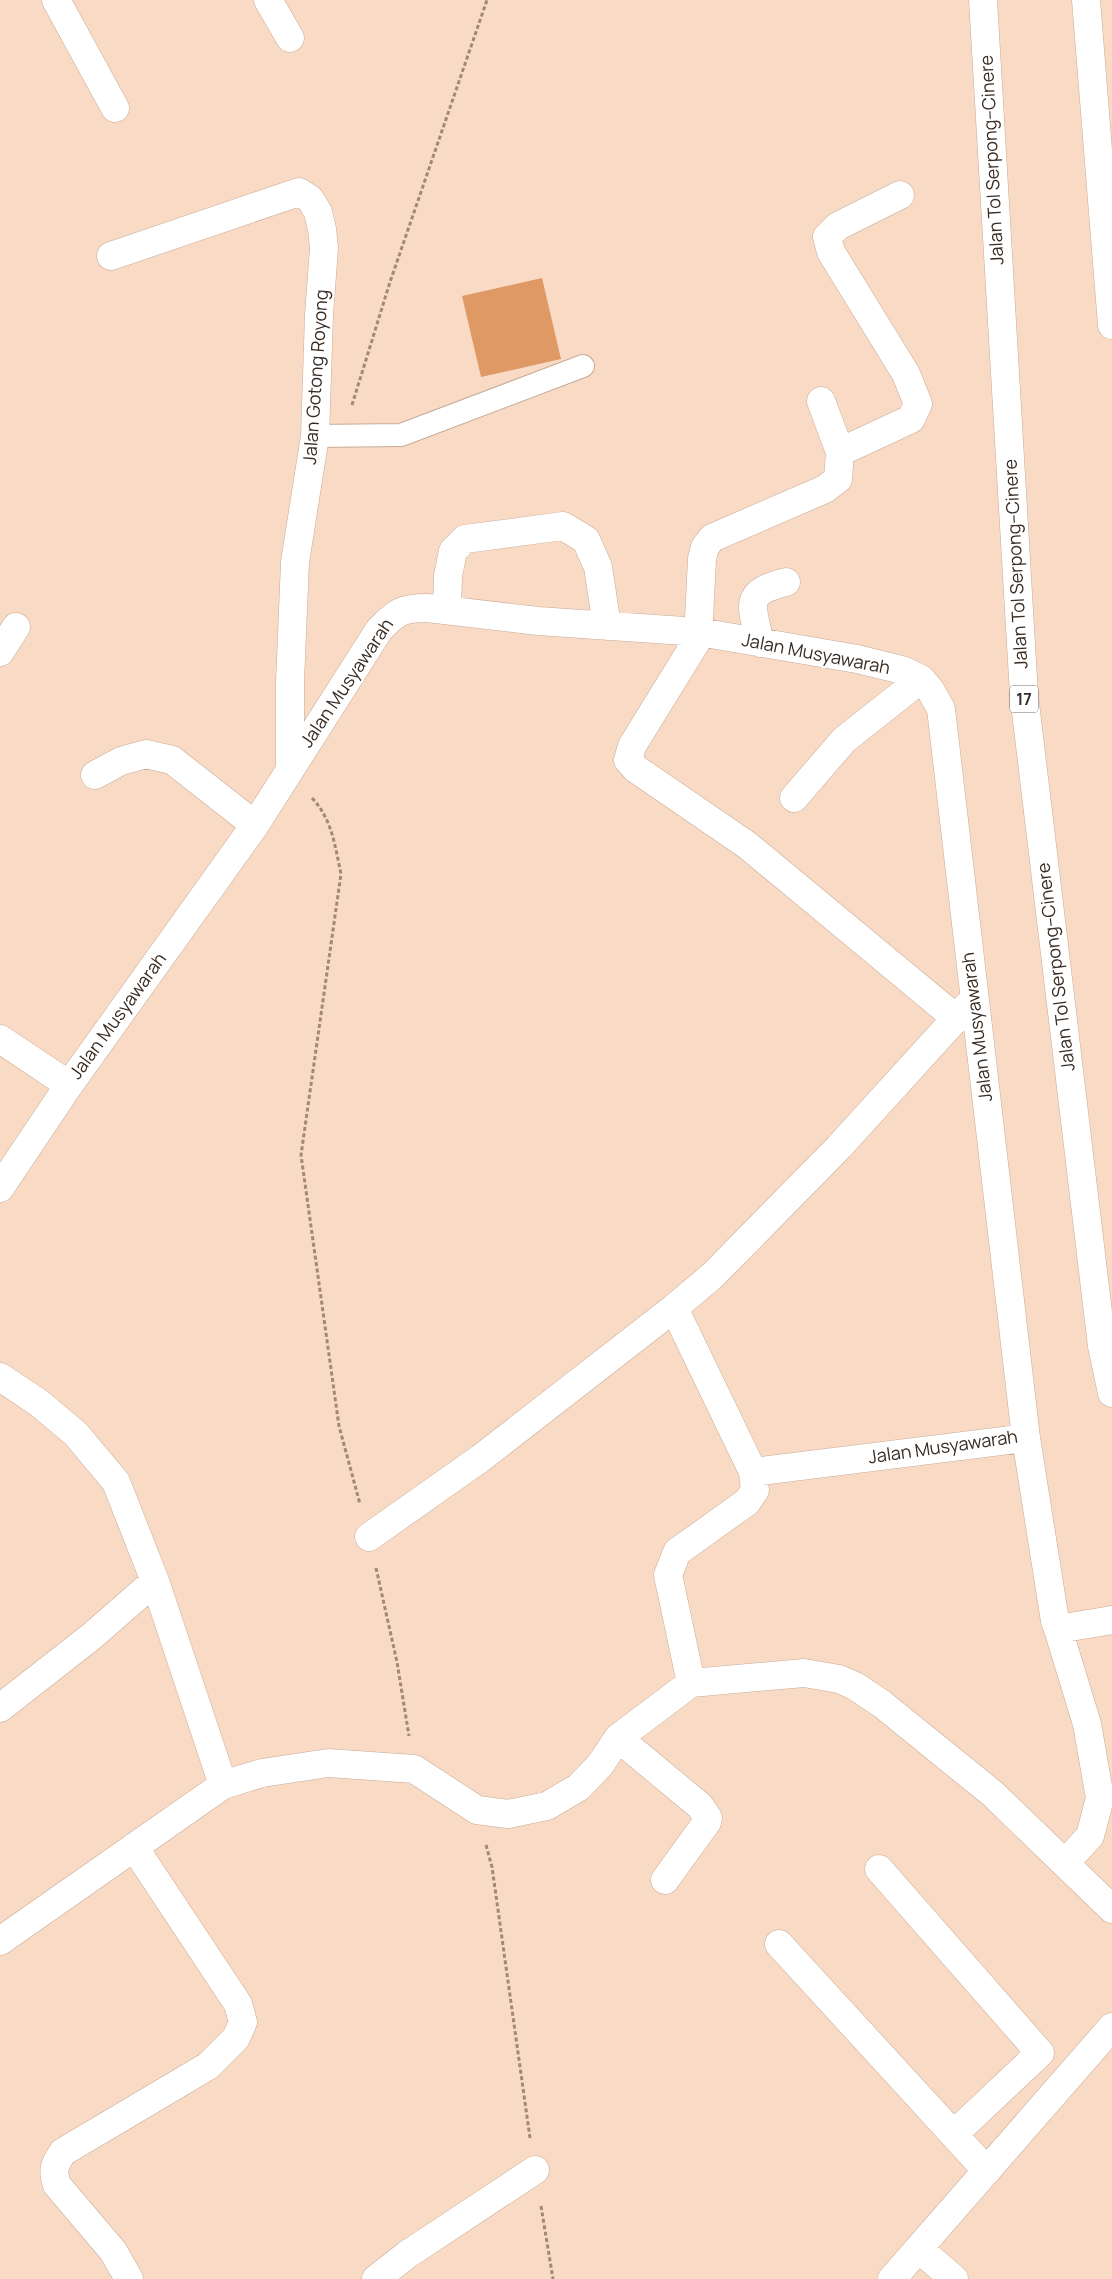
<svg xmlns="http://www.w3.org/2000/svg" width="1112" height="2279" viewBox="0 0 1112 2279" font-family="Manrope,sans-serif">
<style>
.building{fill:#de9965}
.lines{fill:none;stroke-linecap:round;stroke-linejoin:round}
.service-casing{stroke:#c8ab96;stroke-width:24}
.minor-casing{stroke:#c8ab96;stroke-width:29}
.motorway-casing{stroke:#c8ab96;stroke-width:29}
.path{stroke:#9f897a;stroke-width:3;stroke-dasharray:4 2.5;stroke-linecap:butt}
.service{stroke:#fff;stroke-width:22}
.minor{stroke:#fff;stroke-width:28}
.motorway{stroke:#fff;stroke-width:28}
.labels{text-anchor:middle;stroke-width:4.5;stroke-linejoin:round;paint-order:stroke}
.shield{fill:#fff;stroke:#746b66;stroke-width:1}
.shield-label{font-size:16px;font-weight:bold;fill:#382c24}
.street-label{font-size:18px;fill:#382c24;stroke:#fff}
</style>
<rect width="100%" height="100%" fill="#f9dac5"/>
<path class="building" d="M542,278l19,81 -80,18 -19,-81z"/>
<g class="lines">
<g class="service-casing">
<path id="service" d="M315,436l86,-1 182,-69"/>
</g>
<g class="minor-casing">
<path id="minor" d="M56,0l59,108
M268,0l22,38
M111,256l188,-64 11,7 8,13 4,17 2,19 -5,67 -4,121 -20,126 -5,120v87
M821,401l19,51 -2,27 -13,10 -113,49 -7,9 -3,12 -4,80 -66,107 -4,14 8,9 111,76 210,174
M840,452l71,-33 7,-15 -12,-30 -75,-122 -4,-15 11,-11 62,-31
M447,610l1,-34 5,-25 12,-12 98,-13 23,14 12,27 9,59
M760,643c-8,-38 -18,-50 26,-61
M0,652l16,-25
M95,775l26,-14 25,-7 26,6 83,65
M794,798l50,-58 77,-61
M0,1039l69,46
M0,1188l69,-103 186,-260 124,-195c17,-18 23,-22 48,-22l111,13 161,11 158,27 45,11 19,9 10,12 10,18 85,729 29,183 3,8 54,-9
M0,1377l39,26 37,31 40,48 39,99 68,204
M753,1472l273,-34
M369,1537l112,-79 193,-150
M1058,1629l29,95 13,74 -10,38 -25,27
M691,1683l-23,-108 9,-23 70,-50 8,-12 -2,-18 -79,-164 38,-32 127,-129 129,-142
M0,1708l92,-72 63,-55
M618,1738l82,68 8,12 -1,4 -42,58
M879,1869l161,184 -86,81
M0,1941l223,-156 39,-12 66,-10 86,6 63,41 31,4 39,-8 32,-19 21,-22 18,-27 73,-55 113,-10 35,6 16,7 27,18 111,90 119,115
M779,1944l208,227
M919,2249l35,30
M129,2279l-16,-28 -56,-66c-5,-15 -3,-20 6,-33l145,-86 28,-28 7,-16 -5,-18 -104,-157
M376,2279l32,-25 127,-84
M892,2279l220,-252"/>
</g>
<g class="motorway-casing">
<path id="motorway" d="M983,0l41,695 78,651 10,47
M1086,0l26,325"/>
</g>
<path class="path" d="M352,405l38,-123 97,-282
M312,798c20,21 23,48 29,76l-40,281 38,271 21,78
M376,1568l21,94 12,74
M486,1845l6,22 38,271
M541,2206l12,73"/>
<use href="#service" class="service"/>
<use href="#minor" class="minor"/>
<use href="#motorway" class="motorway"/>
</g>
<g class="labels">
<rect class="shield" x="1010" y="685.5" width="28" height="27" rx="4"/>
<g class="shield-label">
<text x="1024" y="705">17</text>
</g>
<g class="street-label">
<text transform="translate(992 160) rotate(-93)" y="6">Jalan Tol Serpong–Cinere</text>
<text transform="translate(316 377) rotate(-86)" y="6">Jalan Gotong Royong</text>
<text transform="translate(1016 564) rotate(-93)" y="6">Jalan Tol Serpong–Cinere</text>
<text transform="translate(816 654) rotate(11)" y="6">Jalan Musyawarah</text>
<text transform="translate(347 683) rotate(-56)" y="6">Jalan Musyawarah</text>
<text transform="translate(1056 967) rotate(-97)" y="6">Jalan Tol Serpong–Cinere</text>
<text transform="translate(118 1016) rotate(-54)" y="6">Jalan Musyawarah</text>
<text transform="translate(977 1027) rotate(-97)" y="6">Jalan Musyawarah</text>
<text transform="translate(943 1447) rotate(-8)" y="6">Jalan Musyawarah</text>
</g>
</g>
</svg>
